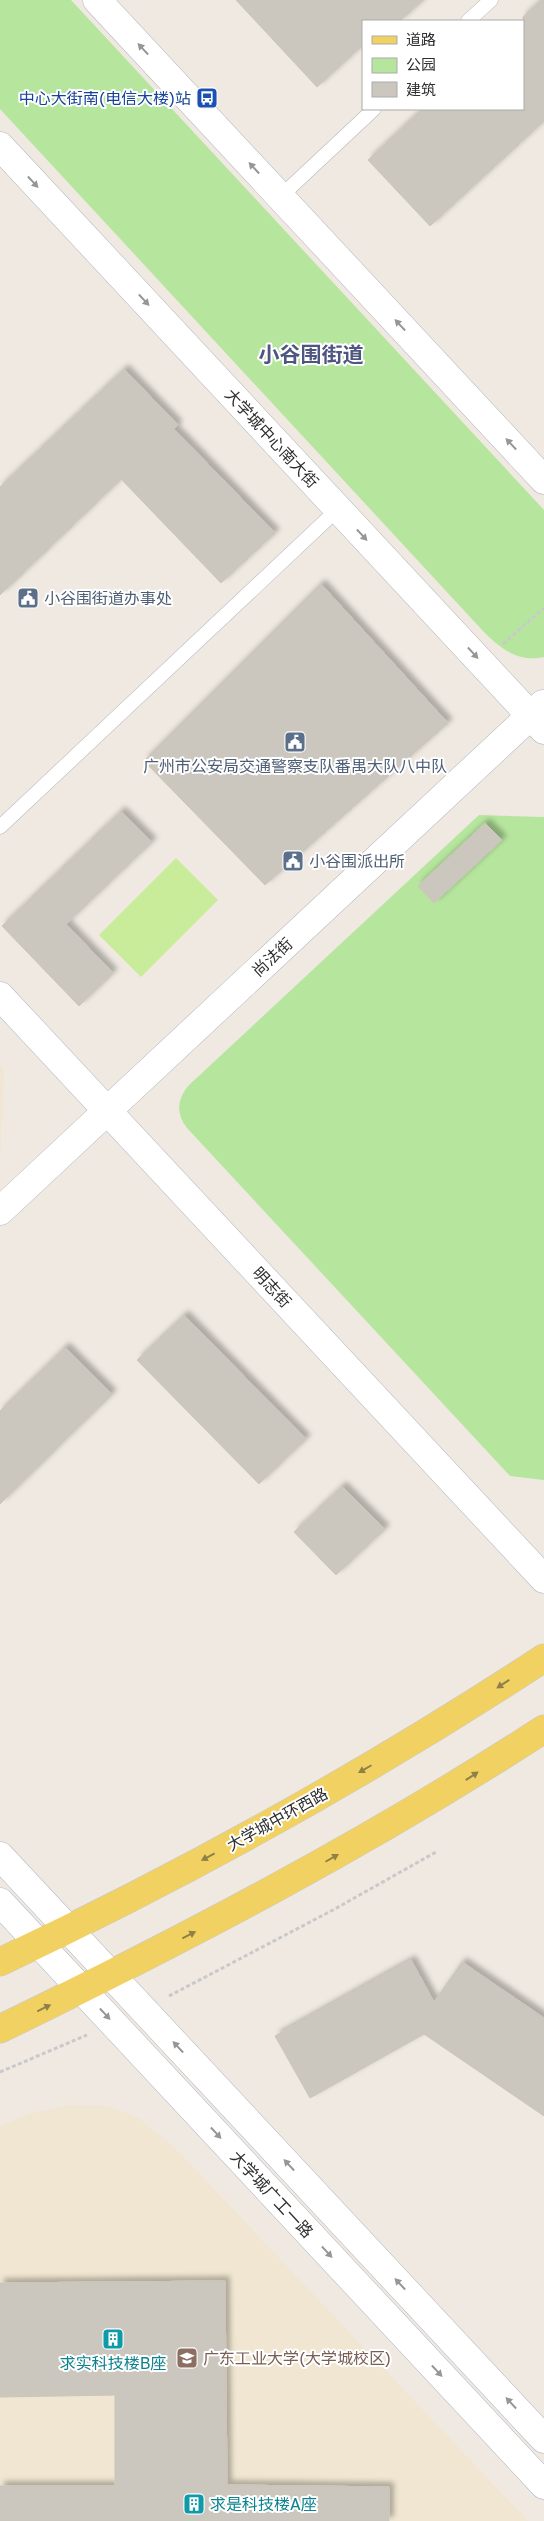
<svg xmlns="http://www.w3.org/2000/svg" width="544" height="2521" viewBox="0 0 544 2521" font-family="'Golos Text','Noto Sans SC',sans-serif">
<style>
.education{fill:#f0e6d1}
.green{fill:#b6e59e}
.pitch{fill:#c9ec9a}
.building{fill:#cbc7bf;stroke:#cbc5ba;filter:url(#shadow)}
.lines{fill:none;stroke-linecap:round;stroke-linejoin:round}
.lane-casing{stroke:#b4b7c1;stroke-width:15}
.secondary-casing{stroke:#b4b7c1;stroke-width:29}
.primary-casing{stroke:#c9c9c9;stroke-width:29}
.path{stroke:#c9c9c9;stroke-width:3;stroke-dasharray:4 2.5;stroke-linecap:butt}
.lane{stroke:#fff;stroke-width:14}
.secondary{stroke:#fff;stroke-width:28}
.primary{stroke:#f2d163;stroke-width:28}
.oneway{fill:#969696}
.oneway2{fill:#908048}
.labels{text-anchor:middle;stroke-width:4;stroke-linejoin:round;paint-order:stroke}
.transit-label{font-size:16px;fill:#164399;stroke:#fff;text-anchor:end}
.street-label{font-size:16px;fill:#2e2e2e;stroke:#fff}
.service-label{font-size:16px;fill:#4e5e75;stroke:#fff;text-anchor:start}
.education-label{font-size:16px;fill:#785e54;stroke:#fff;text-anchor:start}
.culture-label{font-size:16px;fill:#0d838f;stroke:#fff}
.district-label{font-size:21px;font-weight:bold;fill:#4d5680;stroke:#fff}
</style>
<defs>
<filter id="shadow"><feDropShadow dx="4.5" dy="-4.5" stdDeviation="2.5" flood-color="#0004"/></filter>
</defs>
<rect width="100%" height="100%" fill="#efe9e1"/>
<path class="education" d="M0,1065l4,5 -4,89z
M71,2105l34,1 25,8 11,6 34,28 353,373h-528v-395l28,-12z"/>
<path class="green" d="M0,0h71l473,510v147c-26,6 -44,-9 -61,-26l-483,-522z
M479,815l65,2v663l-34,-4 -323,-348c-11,-14 -10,-28 1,-42z"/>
<path class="pitch" d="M176,858l42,42 -77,77 -42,-42z"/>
<path class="building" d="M236,0h187l-23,21h-37v24l-46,42z
M541,0h3v121l-114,105 -62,-66 54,-51h101v-92z
M124,369l54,56 -4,4 101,104 -54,50 -100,-104 -121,116v-108z
M321,584l127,139 -183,162 -121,-124z
M121,811l31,31 -86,82 47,49 -34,33 -77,-80z
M485,823l17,17 -68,63 -16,-17z
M184,1315l122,124 -47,45 -122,-124z
M65,1347l47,47 -112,110v-93z
M342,1486l43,43 -49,46 -42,-43z
M411,1960l23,42 28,-40 82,56v98l-120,-82 -114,64 -35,-62z
M225,2281l2,204 162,2v34h-389v-35h115v-91l-115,2v-114z"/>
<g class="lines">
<g class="lane-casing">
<path id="lane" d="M468,21l23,-21
M280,197l94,-88
M0,827l338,-318"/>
</g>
<g class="secondary-casing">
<path id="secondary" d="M97,0l447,480
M0,146l544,584
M0,996l544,583
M0,1211l543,-507
M0,1856l544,583
M0,1902l544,583"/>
</g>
<g class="primary-casing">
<path id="primary" d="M0,1962c188,-89 370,-190 544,-304
M0,2029c187,-91 370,-187 544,-300"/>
</g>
<path class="path" d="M503,644l41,-36
M169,1996l164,-86 103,-58
M0,2072l87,-37"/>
<use href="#lane" class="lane"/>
<use href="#secondary" class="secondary"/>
<use href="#primary" class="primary"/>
</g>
<defs><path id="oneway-solid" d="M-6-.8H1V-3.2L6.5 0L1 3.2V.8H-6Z" transform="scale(1.25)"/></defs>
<g class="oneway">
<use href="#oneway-solid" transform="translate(143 49) rotate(-133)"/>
<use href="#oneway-solid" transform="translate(254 168) rotate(-133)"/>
<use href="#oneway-solid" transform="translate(33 182) rotate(47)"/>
<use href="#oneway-solid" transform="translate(144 300) rotate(47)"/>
<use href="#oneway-solid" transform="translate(400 325) rotate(-133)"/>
<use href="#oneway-solid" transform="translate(511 444) rotate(-133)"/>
<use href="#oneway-solid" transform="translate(362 535) rotate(47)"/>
<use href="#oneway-solid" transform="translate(473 653) rotate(47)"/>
<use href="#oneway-solid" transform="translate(105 2014) rotate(47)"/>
<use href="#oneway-solid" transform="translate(178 2047) rotate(-133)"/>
<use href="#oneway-solid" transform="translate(216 2133) rotate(47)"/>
<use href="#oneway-solid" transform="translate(289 2165) rotate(-133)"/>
<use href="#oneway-solid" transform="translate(327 2252) rotate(47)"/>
<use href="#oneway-solid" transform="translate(400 2284) rotate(-133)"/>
<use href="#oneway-solid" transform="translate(437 2371) rotate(47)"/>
<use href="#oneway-solid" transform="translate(511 2403) rotate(-133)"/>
</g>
<g class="oneway2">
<use href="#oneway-solid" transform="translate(503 1684) rotate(147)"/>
<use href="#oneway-solid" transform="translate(365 1769) rotate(150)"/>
<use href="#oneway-solid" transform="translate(472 1776) rotate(-33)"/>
<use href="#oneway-solid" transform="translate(208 1857) rotate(152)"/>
<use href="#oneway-solid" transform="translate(332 1858) rotate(-30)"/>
<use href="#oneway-solid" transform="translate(189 1935) rotate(-27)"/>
<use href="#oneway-solid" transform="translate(44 2008) rotate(-26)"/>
</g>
<defs>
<g id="bus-square" transform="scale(1.125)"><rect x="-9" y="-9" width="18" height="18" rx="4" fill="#1a4fb4" stroke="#fff"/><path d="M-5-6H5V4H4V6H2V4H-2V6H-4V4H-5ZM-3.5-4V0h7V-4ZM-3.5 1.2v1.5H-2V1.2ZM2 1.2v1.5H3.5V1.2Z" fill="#fff"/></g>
<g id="civic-square" transform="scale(1.125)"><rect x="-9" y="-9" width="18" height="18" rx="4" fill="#5c6f8a" stroke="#fff"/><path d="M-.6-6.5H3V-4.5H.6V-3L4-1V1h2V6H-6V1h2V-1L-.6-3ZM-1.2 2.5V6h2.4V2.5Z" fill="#fff"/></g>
<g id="building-square" transform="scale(1.125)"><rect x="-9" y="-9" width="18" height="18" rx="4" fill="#0f9aa8" stroke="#fff"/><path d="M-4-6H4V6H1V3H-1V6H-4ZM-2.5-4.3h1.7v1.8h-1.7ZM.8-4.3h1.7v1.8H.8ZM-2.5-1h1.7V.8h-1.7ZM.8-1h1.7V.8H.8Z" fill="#fff"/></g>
<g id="university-square" transform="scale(1.125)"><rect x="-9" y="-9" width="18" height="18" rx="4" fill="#8d6e63" stroke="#fff"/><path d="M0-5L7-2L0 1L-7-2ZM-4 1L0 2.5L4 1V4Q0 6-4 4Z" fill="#fff"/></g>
</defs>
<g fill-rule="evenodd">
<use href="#bus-square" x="207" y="98"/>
<use href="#civic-square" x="28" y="598"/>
<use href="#civic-square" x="295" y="742"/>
<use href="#civic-square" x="293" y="861"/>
<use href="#building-square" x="113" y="2339"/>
<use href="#university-square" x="187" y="2358"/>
<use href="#building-square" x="194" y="2504"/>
</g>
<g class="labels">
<g class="transit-label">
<text x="191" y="104">中心大街南(电信大楼)站</text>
</g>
<g class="street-label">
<text transform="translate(272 438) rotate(47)" y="6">大学城中心南大街</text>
<text transform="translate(272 957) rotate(-43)" y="6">尚法街</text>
<text transform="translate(272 1287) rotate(47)" y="6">明志街</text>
<text transform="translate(277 1819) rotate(-29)" y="6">大学城中环西路</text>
<text transform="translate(272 2194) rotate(47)" y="6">大学城广工一路</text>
</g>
<g class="service-label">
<text x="44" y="604">小谷围街道办事处</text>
<text x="295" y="772" text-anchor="middle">广州市公安局交通警察支队番禺大队八中队</text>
<text x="309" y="867">小谷围派出所</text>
</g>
<g class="education-label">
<text x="203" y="2364">广东工业大学(大学城校区)</text>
</g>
<g class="culture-label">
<text x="113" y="2369">求实科技楼B座</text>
<text x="210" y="2510" text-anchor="start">求是科技楼A座</text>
</g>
<g class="district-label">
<text x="311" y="362">小谷围街道</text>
</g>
</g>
<rect x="362" y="20" width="162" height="90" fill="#ffffff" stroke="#ababab"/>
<rect x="372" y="36" width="25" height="8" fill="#f2d163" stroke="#ababab"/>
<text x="406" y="45" font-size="15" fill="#2e2e2e">道路</text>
<rect x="372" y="58" width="25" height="15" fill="#b6e59e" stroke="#ababab"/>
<text x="406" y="70" font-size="15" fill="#2e2e2e">公园</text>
<rect x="372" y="82" width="25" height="15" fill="#cbc7bf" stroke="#ababab"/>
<text x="406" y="95" font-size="15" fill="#2e2e2e">建筑</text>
</svg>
